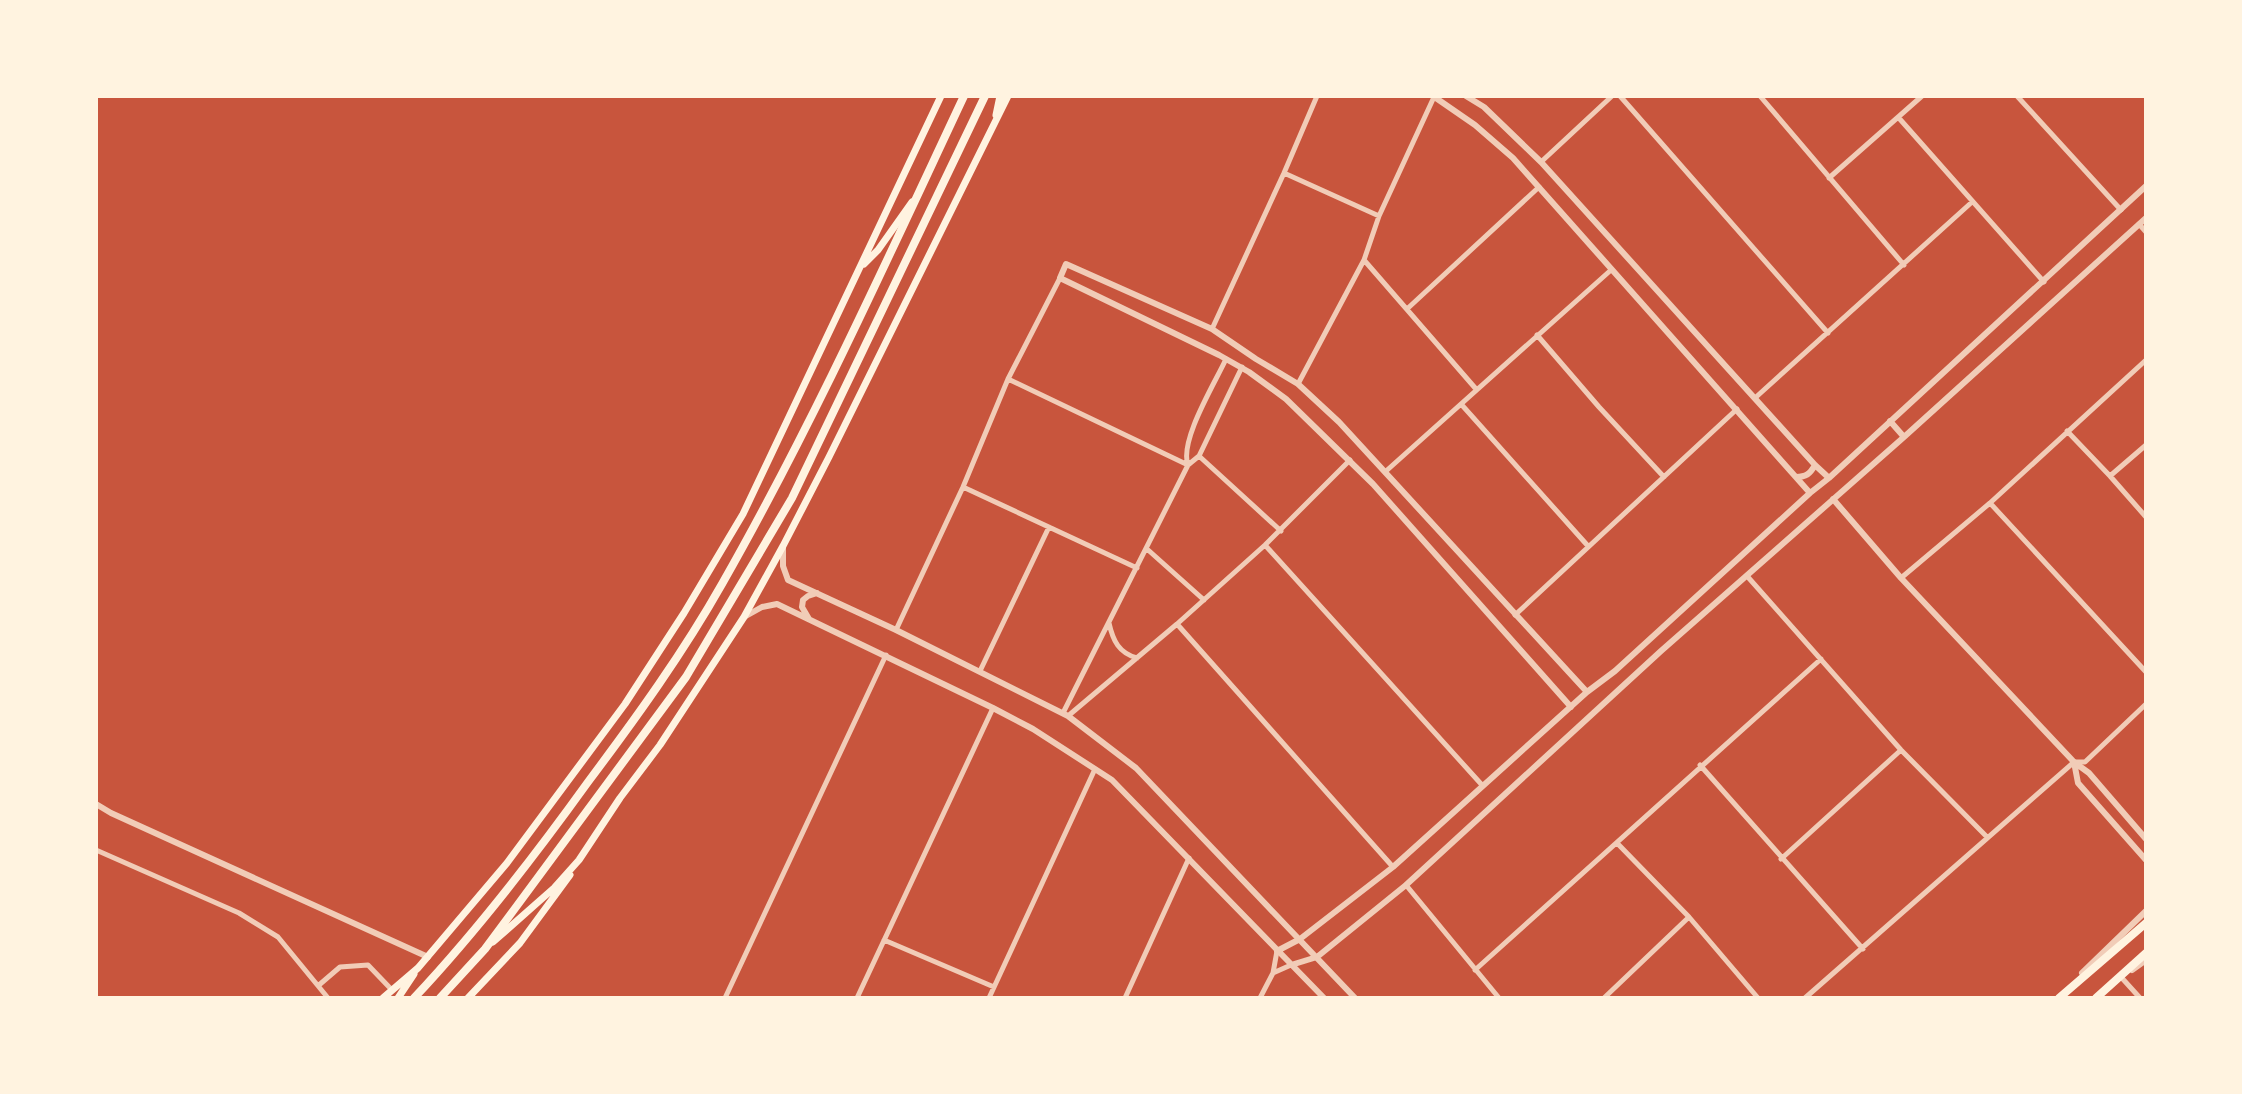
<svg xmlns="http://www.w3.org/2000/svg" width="2242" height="1094" viewBox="0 0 2242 1094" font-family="'Open Sans',sans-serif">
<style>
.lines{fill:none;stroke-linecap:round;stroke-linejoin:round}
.minor{stroke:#f1ccb7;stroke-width:5}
.tertiary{stroke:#f1ccb7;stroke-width:6}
.secondary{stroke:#fff3e0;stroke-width:7}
.primary{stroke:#fff3e0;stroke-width:8}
</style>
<rect width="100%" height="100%" fill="#c8553d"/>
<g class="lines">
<path class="minor" d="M1620,96l208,237
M1760,96l144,169
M2017,96l104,114
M1898,117l146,165
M1541,162l71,-66
M1284,173l95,43
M1829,178l93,-82
M2139,224l7,8
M1364,260l112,129
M1407,309l132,-122
M1212,329l72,-156 33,-77
M1537,335l62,72 65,70
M1008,379l180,86
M1298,384l66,-124 15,-44 55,-119
M1755,398l217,-196
M1461,404l127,142
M2067,431l43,45 36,41
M1199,456l82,75
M1188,465c-9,-24 27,-82 38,-106
M1385,472l226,-202
M2110,476l36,-31
M963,487l174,81
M1990,503l156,169
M1265,545l217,240
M1147,549l57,51
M1747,576l154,174 86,87
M1901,578l89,-75 156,-143
M1515,615l222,-206
M1109,623c4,18 10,30 28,35
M1177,624l216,243
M896,630l67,-143 45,-108 52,-101
M980,671l69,-144
M1063,713l125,-248 11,-9 43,-89
M1068,716l109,-92 88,-79 85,-85
M1700,765l163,184
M1617,843l72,74 69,81
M96,850l143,63 39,24 50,61
M1781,859l120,-109
M1406,885l93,113
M884,940l110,47
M1475,970l346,-311
M1273,973l18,-8
M2121,977l19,21
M319,985l21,-18 28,-2 23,24
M725,998l161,-343
M857,998l136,-290
M989,998l106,-229
M1125,998l64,-140
M1260,998l13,-25 4,-22
M1604,998l85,-81
M1805,998l269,-236h11l61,-58"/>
<path class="tertiary" d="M1433,96l42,29 38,33 297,335
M1466,96l18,11 57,55 274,303 14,13
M1890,421l14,16
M1796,477c10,0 14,-3 19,-12
M1833,499l68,79 173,184 4,21 68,77
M783,546v20l5,14 108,50 172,86 68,52 219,230
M744,617l18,-10 15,-3 216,104 40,21 79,51 212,218
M809,619l-7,-12 1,-7 5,-4 9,-3
M1571,707l-198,-223 -87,-85 -37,-27 -30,-17 -159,-77 6,-14 146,65 44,30 42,25 41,38 248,270
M2074,762l15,11 57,66
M96,804l15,9 317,144
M1277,951l23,-12 93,-72 194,-175 28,-21 195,-178 19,-15 317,-292
M1291,965l26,-8 89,-72 255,-234 243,-214 242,-219
M2132,970l14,-10
M2082,973l64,-62"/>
<path class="secondary" d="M996,115l4,-19
M864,264l14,-14 34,-48
M493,942l61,-54 25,-28 41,-62 40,-53 84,-128 39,-71 46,-89 179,-361
M383,998l35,-30 89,-105 118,-159 59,-91 59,-99 198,-418
M398,998l16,-24
M468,998l52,-55 50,-68"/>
<path class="primary" d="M414,998c63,-67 120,-141 174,-216 48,-64 95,-129 134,-198 90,-158 165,-324 242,-488
M440,998l45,-49 201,-272 106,-179 193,-402
M2059,998l87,-75
M2096,998l50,-45"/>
</g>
<rect width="2242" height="1094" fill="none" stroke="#fff3e0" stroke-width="196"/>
</svg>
